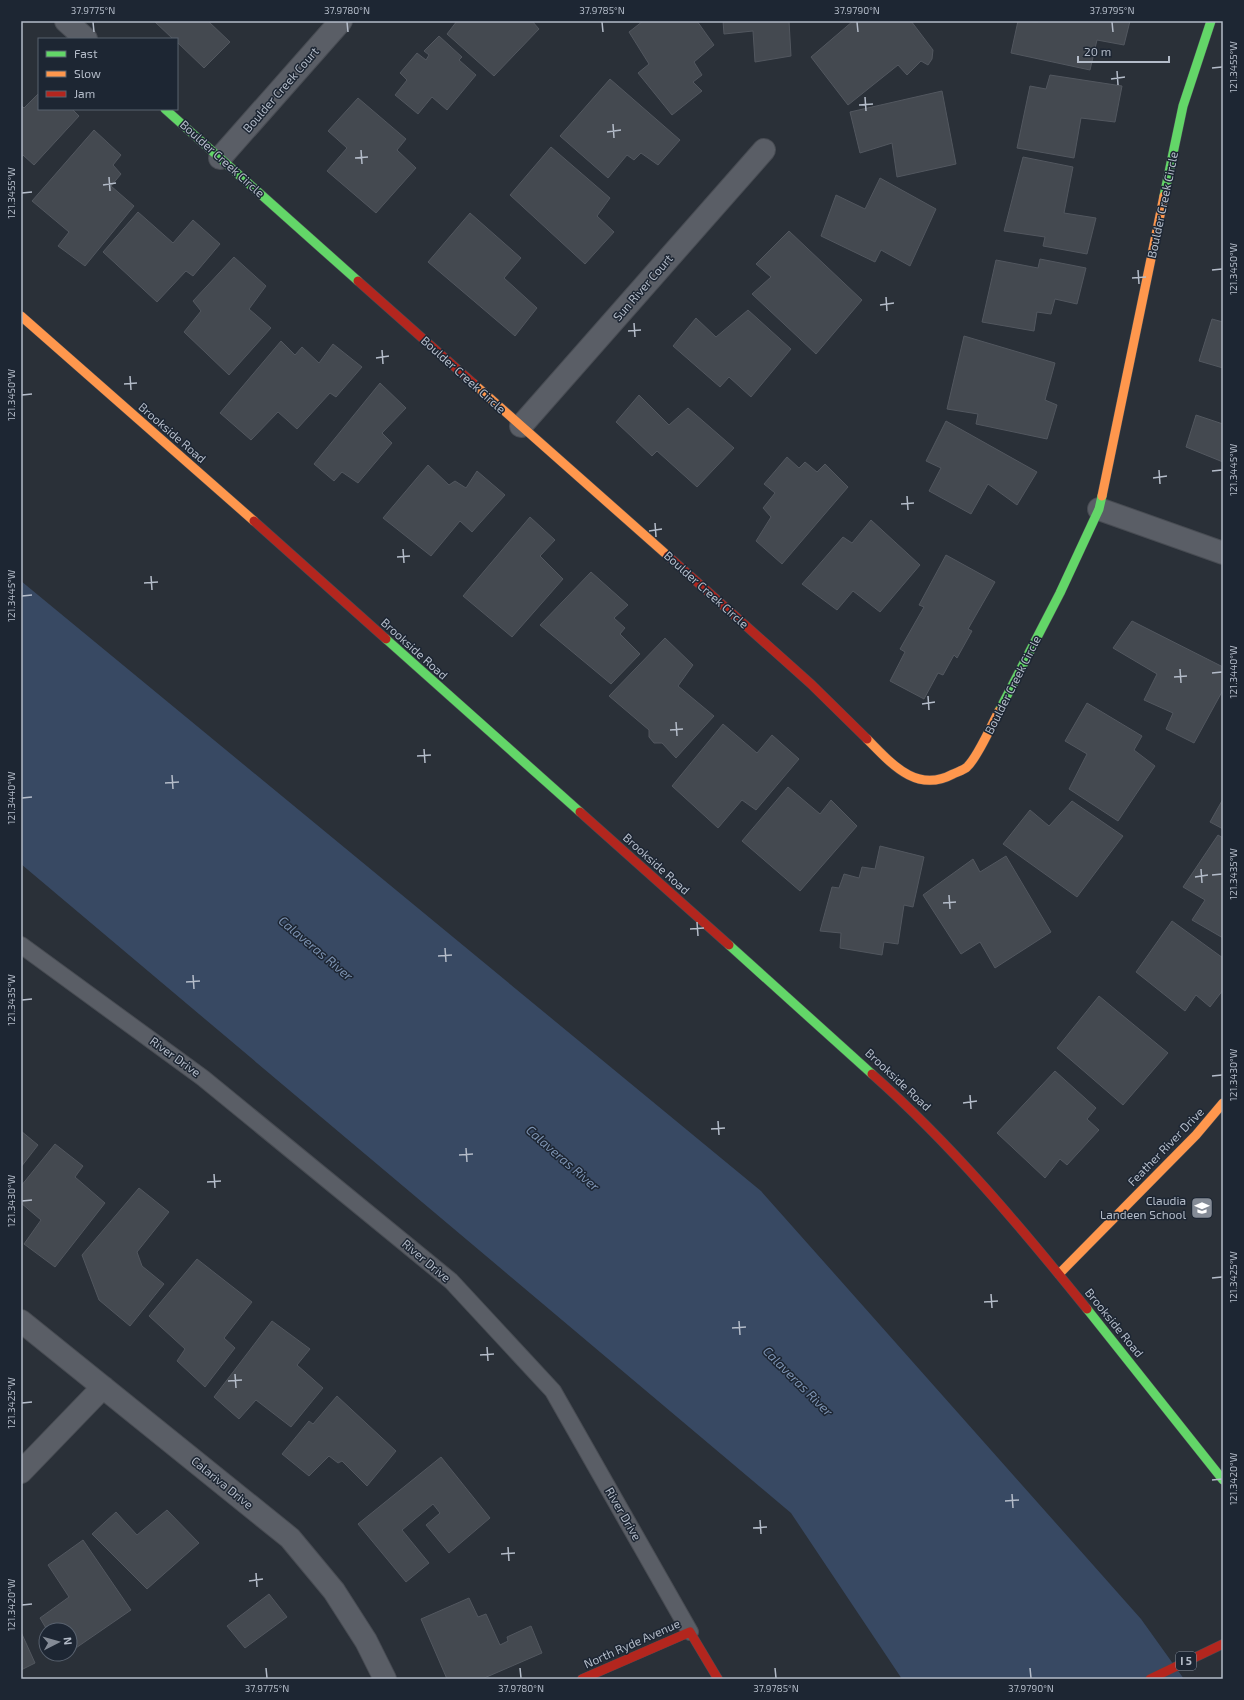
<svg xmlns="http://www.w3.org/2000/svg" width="1244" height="1700" viewBox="0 0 1244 1700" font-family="'Exo 2',sans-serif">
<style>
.water{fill:#384963}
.building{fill:#444950;stroke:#52575f}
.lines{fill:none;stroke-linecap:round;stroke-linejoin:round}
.lane-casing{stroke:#484c53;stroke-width:18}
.street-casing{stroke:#484c53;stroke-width:24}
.fast-casing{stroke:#484c53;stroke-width:10}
.slow-casing{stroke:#484c53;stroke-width:10}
.jam-casing{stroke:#484c53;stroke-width:10}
.lane{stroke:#5a5e66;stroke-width:16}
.street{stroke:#5a5e66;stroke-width:22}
.fast{stroke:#63d668;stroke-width:9}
.slow{stroke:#ff974d;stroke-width:9}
.jam{stroke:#b3261e;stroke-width:9}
.ticks{fill:none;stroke:#b4bcc9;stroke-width:1.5}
.labels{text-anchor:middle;stroke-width:3;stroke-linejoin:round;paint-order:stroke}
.shield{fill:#1d2633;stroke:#878f9c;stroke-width:1}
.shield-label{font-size:11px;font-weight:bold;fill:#b4bcc9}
.street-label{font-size:12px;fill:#b4bcc9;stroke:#1d2633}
.poi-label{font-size:12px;fill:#b4bcc9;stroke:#1d2633;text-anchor:end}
.water-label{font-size:13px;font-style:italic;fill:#7c92b1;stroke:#1d2633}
.neatline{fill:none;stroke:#b4bcc9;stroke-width:1.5}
.ticks-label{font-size:10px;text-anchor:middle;fill:#b4bcc9}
</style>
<rect width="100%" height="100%" fill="#2a3038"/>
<path class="water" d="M21,581l740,610 380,428 43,60h-282l-111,-166 -770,-649z"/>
<path class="building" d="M154,21h54l22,21 -26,26 -27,-26v-3h-4z
M457,21h75l7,8 -45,47 -47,-42z
M643,21h54l17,24 -20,17 8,13 -9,7 9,9 -30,24 -34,-42 11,-9 -20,-32z
M723,21h66l2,35 -36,6 -2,-31 -29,3z
M853,21h58l22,29 -1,9 -4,6 -7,-4 -14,14 -9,-10 -50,40 -37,-48z
M1018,21l20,1 1,-1h91l-6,24 -27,-5 -7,30 -79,-17z
M439,36l23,21 -3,3 17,15 -29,35 -15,-13 -14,17 -23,-19 12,-15 -7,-7 17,-20 9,7 3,-5 -5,-4z
M1050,75l72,11 -7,36 -34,-4 -7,40 -57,-10 13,-62 16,3z
M610,79l70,61 -22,25 -17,-12 -7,7 -7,-5 -19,23 -48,-42z
M942,91l14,73 -59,13 -5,-34 -32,10 -10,-41z
M39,93v16h33l7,7 -45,49 -11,-10 -2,3v-53l3,3z
M358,98l48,41 -9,11 19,18 -40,45 -49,-42 20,-23 -19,-17z
M94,130l27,25 -8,10 8,9 -10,12 23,20 -49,60 -27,-20 11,-14 -37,-31z
M551,147l59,51 -13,18 17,16 -29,32 -75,-69z
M1023,157l50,10 -9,46 32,5 -9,36 -44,-8 2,-9 -41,-6z
M880,178l56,31 -26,57 -29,-16 -6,12 -54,-26 15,-41 29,14z
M138,212l35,31 20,-23 27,24 -27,32 -7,-5 -29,31 -54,-50z
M470,213l51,45 -17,20 33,30 -22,28 -87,-74z
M789,231l73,69 -46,54 -64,-60 19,-17 -15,-13z
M234,257l32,29 -17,23 22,19 -42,47 -45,-43 17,-21 -8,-10z
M1040,259l46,9 -9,36 -22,-5 -4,15 -14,-2 -3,19 -52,-9 14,-62 42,8z
M748,310l43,39 -40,48 -22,-20 -9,10 -47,-41 23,-28 20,19z
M1212,319l11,3v46l-24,-7z
M964,336l91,27 -10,37 12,5 -10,34 -71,-15 2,-10 -31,-5z
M281,341l14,14 7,-8 17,16 14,-19 29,23 -26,30 -6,-4 -33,36 -19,-17 -27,28 -31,-27z
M380,383l26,25 -24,25 10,10 -34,40 -16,-11 -8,9 -20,-17z
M639,395l30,30 19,-17 46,40 -37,39 -40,-36 -5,5 -36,-34z
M1196,415l27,9v38l-37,-15z
M946,421l91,51 -20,33 -29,-21 -17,30 -42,-23 12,-23 -15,-7z
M787,457l12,11 6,-6 12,10 8,-8 23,23 -66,77 -26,-23 15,-24 -8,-9 12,-15 -11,-9z
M428,465l21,20 6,-4 11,7 11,-17 28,24 -33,37 -12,-11 -29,35 -48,-38z
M530,517l25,23 -15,16 23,23 -51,58 -49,-41z
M871,520l49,45 -40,47 -27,-21 -16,19 -35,-26 41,-47 9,6z
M946,555l49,27 -27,47 4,2 -15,27 -3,-3 -11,20 -5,-2 -14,26 -34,-18 15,-29 -5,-3 24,-42 -5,-2z
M591,572l37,33 -14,13 11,10 -5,6 20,20 -29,30 -71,-59z
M1132,621l91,46v23l-29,53 -28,-14 7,-16 -29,-13 13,-26 -44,-26z
M665,638l28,27 -15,21 36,30 -38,42 -14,-15h-8l-5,-6v-7l-40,-34z
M1087,703l55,33 -8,14 21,16 -37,55 -49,-32 18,-35 -22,-13z
M723,724l34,29 15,-18 27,24 -43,51 -14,-10 -24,28 -46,-42z
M788,787l32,27 11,-14 26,26 -57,65 -58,-50z
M1223,799v30l-13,-7z
M1072,801l51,35 -46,61 -74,-53 27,-34 19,16z
M1218,835l5,3v100l-31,-18 13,-20 -22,-13z
M880,846l44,11 -11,50 -9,-2 -6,39 -14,-2 -2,13 -42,-7 1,-15 -21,-2 12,-44 7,1 5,-14 15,4 3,-11 13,2z
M1006,856l45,76 -56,36 -15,-26 -19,12 -38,-59 50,-36 7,13z
M1172,921l51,37v32l-13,17 -14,-12 -11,16 -49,-39z
M1099,996l69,57 -45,52 -66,-57z
M1055,1071l41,37 -9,11 12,11 -32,35 -7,-6 -15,19 -48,-45z
M21,1131l17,14 -17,22z
M55,1144l28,22 -8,11 30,26 -50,64 -31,-23 17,-24 -20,-17v-17z
M139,1188l30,24 -32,40 5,14 22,18 -34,42 -31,-26 -17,-45z
M197,1259l55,43 -28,36 11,10 -30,39 -28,-26 8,-12 -36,-33z
M272,1321l38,28 -13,16 26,23 -32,39 -35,-27 -17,19 -25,-22z
M337,1396l59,55 -29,35 -25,-25 -4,2 -9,-7 -20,20 -27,-22 27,-33 4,3z
M441,1457l49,61 -41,35 -23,-28 14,-12 -7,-9 -31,26 27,33 -23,19 -48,-58z
M167,1510l32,33 -52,46 -55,-55 24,-22 21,23z
M83,1540l48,70 -61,42v-22h-23l-7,-12 29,-21 -21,-32z
M269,1594l18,23 -42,31 -18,-22z
M469,1598l9,19 8,-3 14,31 8,-4 -1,-4 24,-11 11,27 -60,26h-35l-26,-60z
M21,1632l14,31 -14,7z"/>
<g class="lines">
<g class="lane-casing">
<path id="lane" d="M21,945l182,133 248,203 102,110 137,241"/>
</g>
<g class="street-casing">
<path id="street" d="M66,21l20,18
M220,158l121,-137
M521,426l243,-276
M1099,509l124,44
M21,1321l269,217 44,53 32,50 19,38
M21,1472l82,-85"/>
</g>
<g class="fast-casing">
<path id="fast" d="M165,109l193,172
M1164,196l19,-90 28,-85
M386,639l194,173
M999,711l61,-118 39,-84 3,-13
M729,945l143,129
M1087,1309l136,171"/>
</g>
<g class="slow-casing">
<path id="slow" d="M21,316l233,205
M474,384l194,172
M1102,496l62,-300
M867,739c24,24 49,55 86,35 4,-2 11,-4 14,-7 11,-10 25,-43 32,-56
M1059,1274l137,-139 27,-32"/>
</g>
<g class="jam-casing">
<path id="jam" d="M358,281l116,103
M254,521l132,118
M668,556l143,128 56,55
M580,812l149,133
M872,1074c79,70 148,152 215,235
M582,1679l108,-47 28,47
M1150,1679l73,-35"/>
</g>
<use href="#lane" class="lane"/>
<use href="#street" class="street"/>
<use href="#fast" class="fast"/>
<use href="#slow" class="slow"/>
<use href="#jam" class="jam"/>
</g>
<path class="ticks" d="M93,22l1,10M347,22l1,10M602,22l1,10M857,22l1,10M1112,22l1,10M1212,68l10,-1M1117,71l1,14M1111,79l14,-2M865,97l1,14M859,105l14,-1M613,124l1,14M607,132l14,-2M361,150l1,14M355,158l13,-1M109,177l1,14M103,185l13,-2M22,193l10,-1M1138,270l1,14M1212,270l10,-1M1132,278l14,-1M886,297l1,14M880,305l14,-2M634,323l1,14M628,331l13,-1M382,350l1,14M376,358l13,-2M130,376l1,14M124,384l13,-1M22,395l10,-1M1159,470l1,14M1212,471l10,-1M1153,478l14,-2M907,496l1,14M901,504l13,-1M655,523l1,14M649,531l13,-2M403,549l1,14M397,557l13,-1M151,576l1,14M144,583l14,-1M22,596l10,-1M1180,669l1,14M1212,673l10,-1M1174,677l13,-1M928,696l1,14M922,704l13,-2M676,722l1,14M670,730l13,-1M424,749l1,14M417,756l14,-1M172,775l1,14M165,783l14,-1M22,798l10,-1M1201,869l1,14M1212,875l10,-1M1195,877l13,-2M949,895l1,14M943,903l13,-1M697,922l1,14M690,929l14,-1M445,948l1,14M438,956l14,-1M193,975l1,14M186,982l14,-1M22,1000l10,-1M1212,1076l10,-1M970,1095l1,14M963,1103l14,-2M718,1121l1,14M711,1129l14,-1M466,1148l1,14M459,1155l14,-1M214,1174l1,14M207,1182l14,-1M22,1201l10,-1M1212,1278l10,-1M991,1294l1,14M984,1302l14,-1M739,1321l1,14M732,1328l14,-1M487,1347l1,14M480,1355l14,-1M235,1374l1,14M228,1381l14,-1M22,1403l10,-1M1212,1480l10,-1M1012,1494l1,14M1005,1501l14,-1M760,1520l1,14M753,1528l14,-1M508,1547l1,14M501,1554l14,-1M256,1573l1,14M249,1581l14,-2M22,1605l10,-1M266,1668l1,10M520,1668l1,10M775,1668l1,10M1030,1668l1,10"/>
<defs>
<g id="school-square" transform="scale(1.15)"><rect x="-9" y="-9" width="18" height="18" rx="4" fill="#848b96" stroke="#1d2633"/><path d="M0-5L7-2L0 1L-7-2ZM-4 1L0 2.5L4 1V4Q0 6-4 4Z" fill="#fff"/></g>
</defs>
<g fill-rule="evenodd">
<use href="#school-square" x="1202" y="1208"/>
</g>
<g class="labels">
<rect class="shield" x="1176" y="1652" width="20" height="18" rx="3"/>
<g class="shield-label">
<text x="1186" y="1665">I 5</text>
</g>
<g class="street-label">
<text transform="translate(281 90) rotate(-49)" y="4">Boulder Creek Court</text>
<text transform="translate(222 159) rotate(42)" y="4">Boulder Creek Circle</text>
<text transform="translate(1163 205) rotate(-78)" y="4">Boulder Creek Circle</text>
<text transform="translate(643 288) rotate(-49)" y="4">Sun River Court</text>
<text transform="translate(463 375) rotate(42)" y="4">Boulder Creek Circle</text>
<text transform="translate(172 433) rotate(41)" y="4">Brookside Road</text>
<text transform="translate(706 590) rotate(42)" y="4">Boulder Creek Circle</text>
<text transform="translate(414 649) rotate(42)" y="4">Brookside Road</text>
<text transform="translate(1013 685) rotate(-63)" y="4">Boulder Creek Circle</text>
<text transform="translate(656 864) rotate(42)" y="4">Brookside Road</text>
<text transform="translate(175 1057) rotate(36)" y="4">River Drive</text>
<text transform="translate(898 1080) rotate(43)" y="4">Brookside Road</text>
<text transform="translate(1166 1147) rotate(-46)" y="4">Feather River Drive</text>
<text transform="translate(426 1261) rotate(40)" y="4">River Drive</text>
<text transform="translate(1114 1323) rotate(51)" y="4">Brookside Road</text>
<text transform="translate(222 1483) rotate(39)" y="4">Calariva Drive</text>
<text transform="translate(623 1514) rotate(60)" y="4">River Drive</text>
<text transform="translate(632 1644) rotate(-24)" y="4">North Ryde Avenue</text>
</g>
<g class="poi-label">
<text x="1186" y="1205">Claudia<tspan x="1186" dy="14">Landeen School</tspan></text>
</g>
<g class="water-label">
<text transform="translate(316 948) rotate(40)" y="5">Calaveras River</text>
<text transform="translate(563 1158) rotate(41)" y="5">Calaveras River</text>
<text transform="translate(798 1381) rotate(45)" y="5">Calaveras River</text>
</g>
</g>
<rect width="1244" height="1700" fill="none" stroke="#1d2633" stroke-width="44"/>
<rect x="38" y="38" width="140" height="72" fill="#1d2633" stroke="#59626f"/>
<rect x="46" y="51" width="20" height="6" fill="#63d668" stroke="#59626f"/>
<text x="74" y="58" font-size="12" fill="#b4bcc9">Fast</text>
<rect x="46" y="71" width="20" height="6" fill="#ff974d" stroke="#59626f"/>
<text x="74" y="78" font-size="12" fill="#b4bcc9">Slow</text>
<rect x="46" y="91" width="20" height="6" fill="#b3261e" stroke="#59626f"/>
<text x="74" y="98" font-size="12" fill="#b4bcc9">Jam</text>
<g transform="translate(58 1642) rotate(84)"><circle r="19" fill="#1d2633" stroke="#59626f"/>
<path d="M0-3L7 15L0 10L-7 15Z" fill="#848b96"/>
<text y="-6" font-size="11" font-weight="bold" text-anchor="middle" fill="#b4bcc9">N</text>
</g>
<path d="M1078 56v6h91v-6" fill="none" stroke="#b4bcc9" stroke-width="2"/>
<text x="1084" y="56" font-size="12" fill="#b4bcc9" stroke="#1d2633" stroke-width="3" paint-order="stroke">20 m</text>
<rect x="22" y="22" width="1200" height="1656" class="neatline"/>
<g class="ticks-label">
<text x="93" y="14">37.9775°N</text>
<text x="347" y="14">37.9780°N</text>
<text x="602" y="14">37.9785°N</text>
<text x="857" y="14">37.9790°N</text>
<text x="1112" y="14">37.9795°N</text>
<text transform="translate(1233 67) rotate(-90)" y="4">121.3455°W</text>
<text transform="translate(11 193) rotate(-90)" y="4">121.3455°W</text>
<text transform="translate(1233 269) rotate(-90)" y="4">121.3450°W</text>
<text transform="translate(11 395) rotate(-90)" y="4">121.3450°W</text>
<text transform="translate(1233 470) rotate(-90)" y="4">121.3445°W</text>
<text transform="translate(11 596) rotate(-90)" y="4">121.3445°W</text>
<text transform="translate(1233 672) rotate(-90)" y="4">121.3440°W</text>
<text transform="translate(11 798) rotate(-90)" y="4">121.3440°W</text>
<text transform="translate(1233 874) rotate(-90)" y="4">121.3435°W</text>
<text transform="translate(11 1000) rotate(-90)" y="4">121.3435°W</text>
<text transform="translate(1233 1075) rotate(-90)" y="4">121.3430°W</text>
<text transform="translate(11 1201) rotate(-90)" y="4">121.3430°W</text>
<text transform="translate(1233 1277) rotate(-90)" y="4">121.3425°W</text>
<text transform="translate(11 1403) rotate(-90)" y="4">121.3425°W</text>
<text transform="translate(1233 1479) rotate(-90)" y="4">121.3420°W</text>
<text transform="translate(11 1605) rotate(-90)" y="4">121.3420°W</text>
<text x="267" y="1692">37.9775°N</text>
<text x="521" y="1692">37.9780°N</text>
<text x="776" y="1692">37.9785°N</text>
<text x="1031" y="1692">37.9790°N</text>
</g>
</svg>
